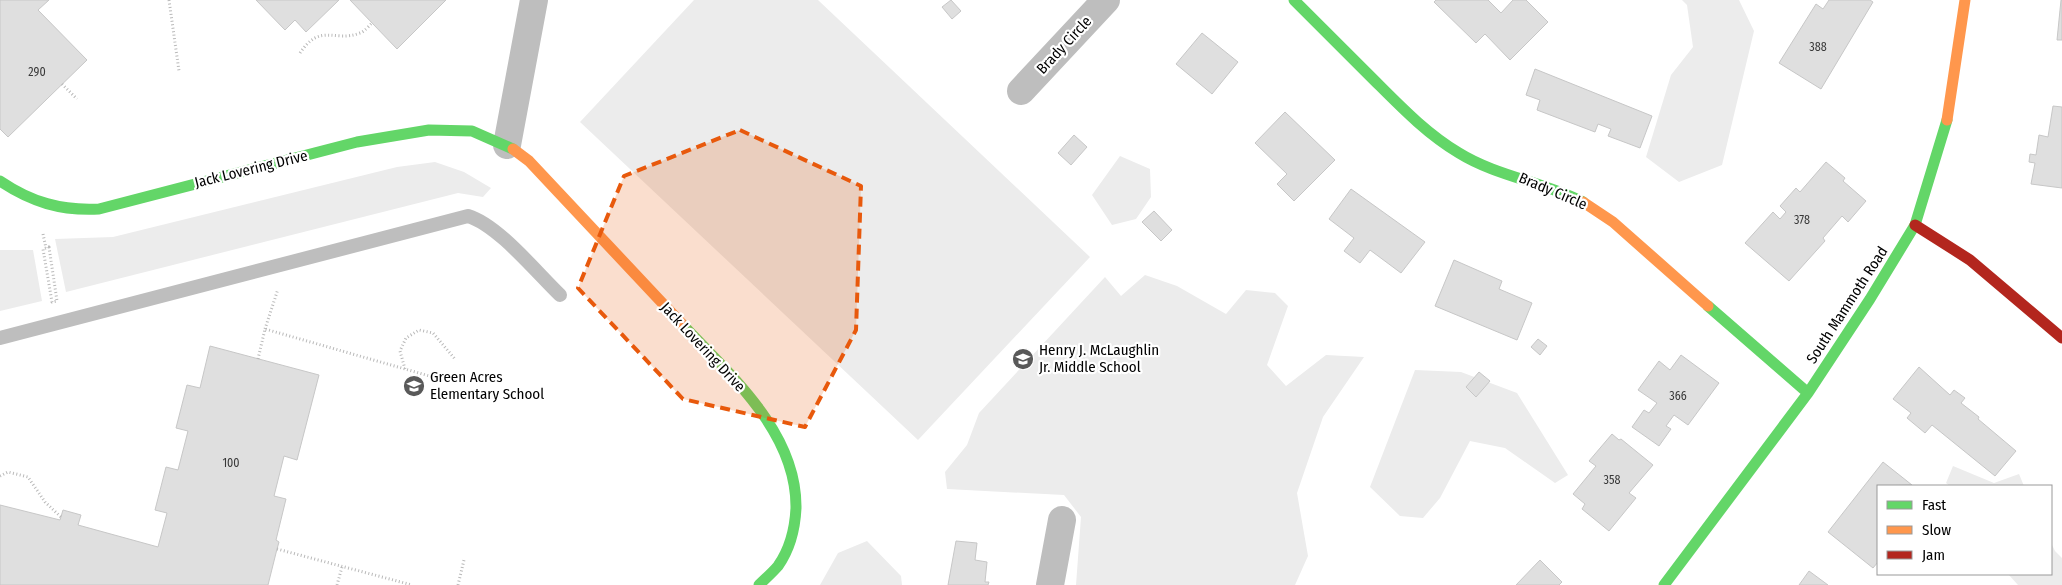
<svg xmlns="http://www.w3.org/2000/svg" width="2062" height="585" viewBox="0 0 2062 585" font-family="'Fira Sans Condensed',sans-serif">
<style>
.green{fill:#ececec}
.building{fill:#dfdfdf;stroke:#c7c7c7}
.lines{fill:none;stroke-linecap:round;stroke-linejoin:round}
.path{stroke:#b9b9b9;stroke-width:3;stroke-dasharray:1 2.5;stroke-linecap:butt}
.lane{stroke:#bebebe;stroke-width:14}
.street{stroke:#bebebe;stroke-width:28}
.fast{stroke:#63d668;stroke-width:11}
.slow{stroke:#ff974d;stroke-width:11}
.jam{stroke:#b3261e;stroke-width:11}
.marked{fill:#e8590c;fill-opacity:0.2;stroke:#e8590c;stroke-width:4;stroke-dasharray:10 6;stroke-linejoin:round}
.labels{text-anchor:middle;stroke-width:4.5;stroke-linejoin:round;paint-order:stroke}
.number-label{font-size:12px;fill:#383838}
.street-label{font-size:15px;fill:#000;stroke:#fff}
.poi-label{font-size:15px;fill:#000;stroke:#fff;text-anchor:start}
</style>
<rect width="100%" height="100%" fill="#fff"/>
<path class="green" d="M694,0h124l272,257 -172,183 -338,-318z
M1682,0h57l15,31 -32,134 -43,17 -33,-25 25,-82 22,-28 -6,-42z
M1120,156l30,13 1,28 -15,22 -24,6 -20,-30z
M435,162l29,10 27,16 -8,9 -25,-4 -392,99 -11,-53 58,-2 284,-70z
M0,250h33l9,51 -42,10z
M1145,275l32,11 49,28 20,-24 29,3 13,13 -21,59 19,21 40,-31 38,2 -41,60 -26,76 11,63 -13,29h-219l5,-68 -17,-22 -117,-6 -2,-17 22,-27 12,-32 126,-136 16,19z
M1415,370l46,2 56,21 51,82 -13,8 -50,-35 -35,-7 -30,57 -17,20 -23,-2 -30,-29z
M1953,466l41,17 25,-9 5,12h-74l-4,-3z
M867,541l34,35 1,9h-82l18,-32z
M2051,543l4,8 7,7v27h-44l-10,-11h43z"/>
<path class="building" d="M0,0h49l-11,10 49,50 -79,77 -8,-8z
M256,0h83l-33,32 -11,-12 -10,10z
M350,0h96l-49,49z
M951,0l10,11 -9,8 -10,-12z
M1436,0h52l13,13 12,-13h13l22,22 -38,38 -25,-26 -9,9 -42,-41z
M1829,0h41l3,2 -52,87 -42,-26 37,-59 7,5z
M2061,0h1v40h-5z
M1202,33l36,29 -26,32 -36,-30z
M1535,69l117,47 -12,32 -32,-12 3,-7 -13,-5 -3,8 -58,-22 3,-10 -14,-5z
M2053,106l9,1v81l-31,-4 4,-21 -6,-1 1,-8 6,1 3,-20 9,2z
M1285,112l50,48 -41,41 -17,-17 10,-10 -32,-31z
M1074,135l13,12 -16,18 -13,-12z
M1826,162l19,16 -2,3 23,20 -18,21 -6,-6 -19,22 2,3 -36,40 -44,-38 28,-31 7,7 6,-7 -6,-6 16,-18 4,4z
M1351,189l74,53 -24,31 -31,-23 -10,13 -16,-12 10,-13 -25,-19z
M1154,211l18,19 -11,11 -19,-19z
M1454,260l48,21 -3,8 33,14 -15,37 -82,-34z
M1538,339l9,7 -7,9 -9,-8z
M210,346l109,29 -22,85 -13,-4 -10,40 12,3 -10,41 3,2 -2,7 -9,36h-268v-80l60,15 3,-10 18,5 -3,10 80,22 9,-34 -12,-3 11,-43 12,3 10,-39 -12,-3 11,-43 13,3z
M1681,355l38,28 -31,42 -14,-10 -8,11 5,3 -12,17 -27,-19 12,-17 5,3 8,-10 -19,-13 21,-29 11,9z
M1919,367l31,28 4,-5 11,8 -4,5 18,14 -1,2 38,32 -21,25 -63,-51 -7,8 -18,-15 4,-5 -18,-14z
M1479,372l11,9 -14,16 -10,-10z
M1612,434l7,6 2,-1 32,26 -24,28 7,5 -27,33 -27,-22 3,-5 -12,-10 23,-28 -7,-5z
M1883,462l29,23 -34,1v76l-5,6 -45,-36z
M956,541l21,2 -2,17 12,2 -2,20h4l-1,3h-40z
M1540,560l22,22 -3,3h-43z
M1809,571l19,14h-29z"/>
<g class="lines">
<path class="path" d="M169,0l10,71
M300,53c21,-31 34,-10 60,-20 4,-1 9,-7 12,-10
M62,84l15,15
M43,234l3,14
M49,247l8,54 -5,1 -9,-53z
M265,329l13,-40
M258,359l7,-30 175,50
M405,369l-5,-18 6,-13 13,-8 14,3 22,26
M0,476l8,-4 20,5 17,25 16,15
M277,549l135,36
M337,585l5,-18
M458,585l6,-25"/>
<path class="lane" d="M0,338l468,-122c30,9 68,56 92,79"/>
<path class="street" d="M1021,91l85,-91
M507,145l27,-145
M1050,585l12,-65"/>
<path class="fast" d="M1294,0c27,27 54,54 81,81 26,26 52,53 84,72 37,23 84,29 124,49
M0,181c31,21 61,30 99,28l258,-67 72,-12 43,1 41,18
M1708,306l100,87
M682,324c48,51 115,108 114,184 -1,21 -6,41 -18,58 -6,7 -13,13 -19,19
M1664,585l144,-192 62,-94 45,-74 32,-105"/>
<path class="slow" d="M1947,120l18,-120
M513,149l16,12 153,163
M1583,202l30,20 95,84"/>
<path class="jam" d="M1915,225l55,35 92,78"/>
</g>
<path class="marked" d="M740,130l121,56 -5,144 -51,97 -122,-28 -105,-111 46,-112z"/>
<defs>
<g id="school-disc" transform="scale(1.125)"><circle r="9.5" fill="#595959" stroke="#fff"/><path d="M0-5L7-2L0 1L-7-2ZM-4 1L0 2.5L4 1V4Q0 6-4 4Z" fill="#fff"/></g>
</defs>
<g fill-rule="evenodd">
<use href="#school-disc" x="1023" y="359"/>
<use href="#school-disc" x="414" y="386"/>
</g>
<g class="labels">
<g class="number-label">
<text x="1818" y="51">388</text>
<text x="37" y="76">290</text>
<text x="1802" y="224">378</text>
<text x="1678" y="400">366</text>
<text x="231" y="467">100</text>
<text x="1612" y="484">358</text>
</g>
<g class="street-label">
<text transform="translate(1064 45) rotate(-47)" y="5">Brady Circle</text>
<text transform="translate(251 169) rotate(-14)" y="5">Jack Lovering Drive</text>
<text transform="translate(1553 191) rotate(23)" y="5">Brady Circle</text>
<text transform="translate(1847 305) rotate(-57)" y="5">South Mammoth Road</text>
<text transform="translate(703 347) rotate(47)" y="5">Jack Lovering Drive</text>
</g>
<g class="poi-label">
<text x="1039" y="355">Henry J. McLaughlin<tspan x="1039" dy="17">Jr. Middle School</tspan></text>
<text x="430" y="382">Green Acres<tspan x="430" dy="17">Elementary School</tspan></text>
</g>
</g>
<rect x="1877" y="485" width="175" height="90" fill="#ffffff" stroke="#999999"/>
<rect x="1887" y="501" width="25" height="8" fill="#63d668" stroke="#999999"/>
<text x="1922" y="510" font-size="15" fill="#000000">Fast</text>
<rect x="1887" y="526" width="25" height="8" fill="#ff974d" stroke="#999999"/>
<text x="1922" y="535" font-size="15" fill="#000000">Slow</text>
<rect x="1887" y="551" width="25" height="8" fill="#b3261e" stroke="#999999"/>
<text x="1922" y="560" font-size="15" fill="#000000">Jam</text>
</svg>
